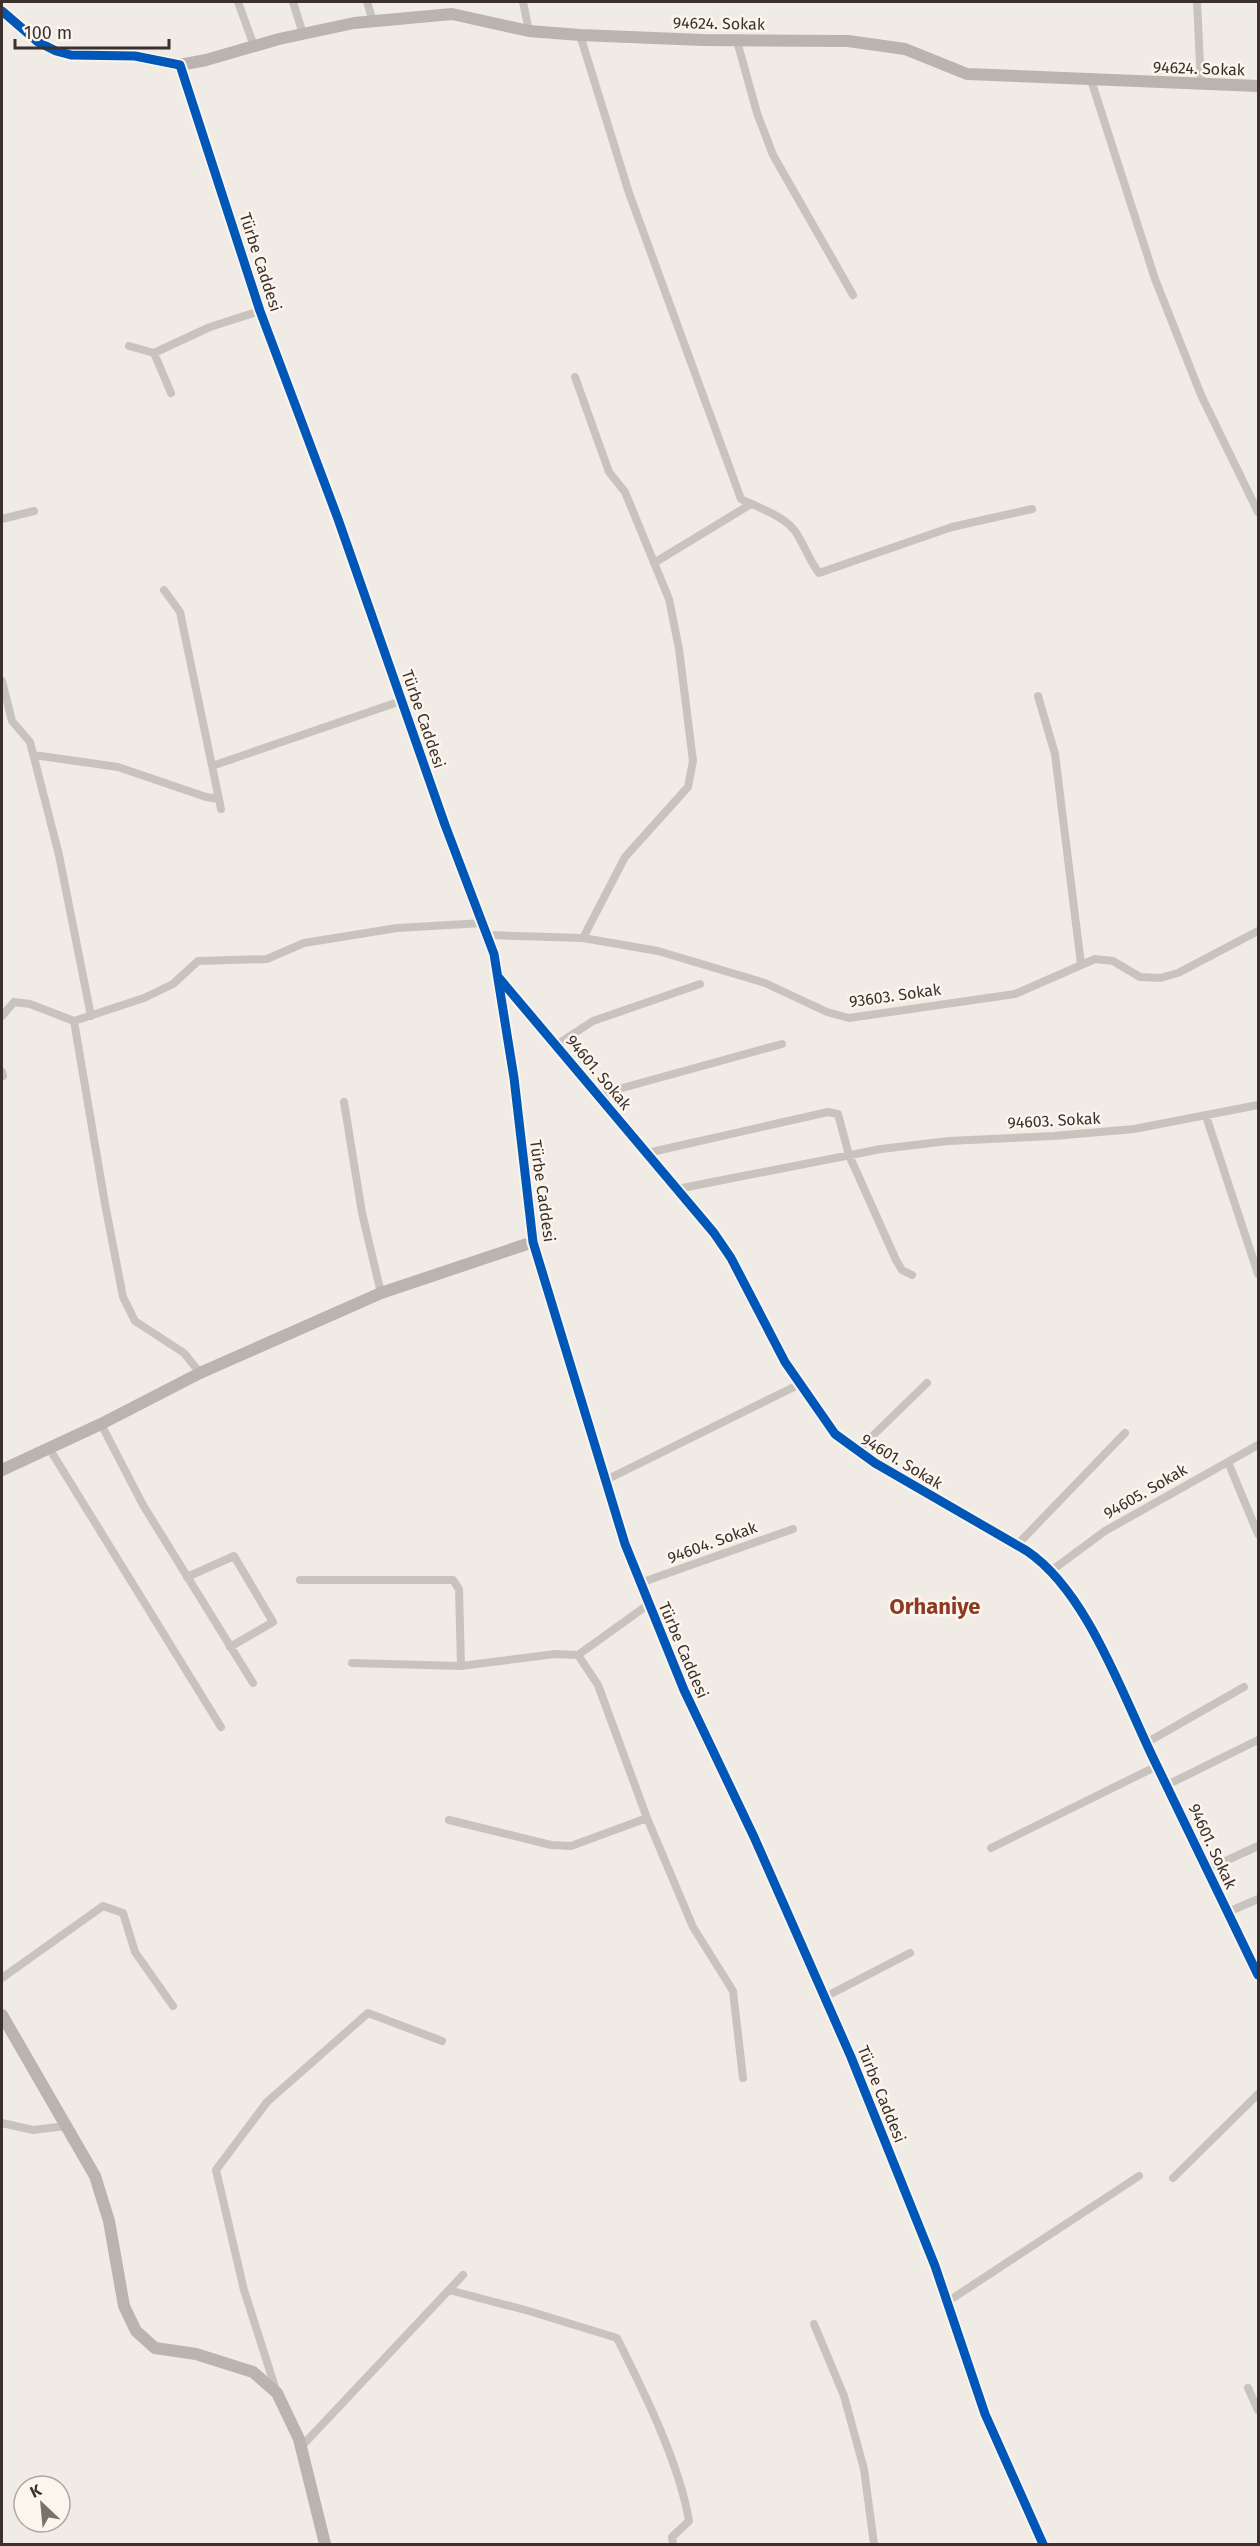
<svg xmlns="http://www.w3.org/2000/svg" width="1260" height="2546" viewBox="0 0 1260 2546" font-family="'Fira Sans',sans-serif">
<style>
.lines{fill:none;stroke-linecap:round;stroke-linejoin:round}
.street{stroke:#c9c3be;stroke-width:8}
.secondary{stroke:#bab3ae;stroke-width:12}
.cycleway-casing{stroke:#fbf5ee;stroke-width:13}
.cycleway{stroke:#0057b8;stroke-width:9}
.labels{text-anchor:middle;stroke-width:5;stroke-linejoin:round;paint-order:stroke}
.street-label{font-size:16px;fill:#3b302b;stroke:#fbf5ee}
.district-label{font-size:22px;font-weight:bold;fill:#8c3b22;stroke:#fbf5ee}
</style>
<rect width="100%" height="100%" fill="#f0ebe5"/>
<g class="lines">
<path class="street" d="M238,2l16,44
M293,2l10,32
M367,2l6,19
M523,2l6,29
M1197,2l4,83
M580,35l49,158 112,306c16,8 43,17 54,32 9,13 14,29 24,42l133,-46 80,-18
M737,41l20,72 16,42 80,140
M1091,80l64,199 46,116 57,117
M129,346l25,7 56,-26 50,-16
M154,353l17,40
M575,377l34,95 16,20 44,107 10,50 14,112 -5,26 -63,70 -42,81
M2,519l32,-8
M654,563l97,-59
M164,590l16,22 41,197
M2,681l10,40 18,21 29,113 32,161
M1038,696l17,58 26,210
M34,755l84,12 88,30 13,2
M212,766l189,-65
M488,935l95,3 75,13 107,32 62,29 22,6 166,-24 80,-35 18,2 27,16 20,1 18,-5 80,-42
M2,1016l12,-14 16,2 44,17 70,-23 29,-14 25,-23 69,-2 37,-16 93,-15 86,-5
M74,1021l31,183 18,93 12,24 49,32 16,20
M556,1045l37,-24 107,-37
M2,1072l1,4
M597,1095l185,-51
M344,1102l18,111 19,80
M1206,1116l52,158
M647,1153l181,-41 10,2 11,41 47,105 6,10 10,5
M677,1189l204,-40 67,-8 106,-5 80,-7 124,-24
M101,1424l42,81 110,178
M49,1448l172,279
M857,1451l70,-68
M1228,1462l30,72
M606,1480l194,-96
M1017,1545l108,-112
M1051,1571l54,-40 153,-86
M187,1577l47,-21 39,66 -43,25
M300,1580h153l6,9 2,77
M640,1583l153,-54
M578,1655l20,30 49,133 46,109 40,64 10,87
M352,1663l109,3 94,-12 23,1 71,-51
M1146,1743l98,-56
M1167,1785l91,-45
M449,1820l102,25 20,1 76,-28
M991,1848l166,-82
M1208,1869l50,-23
M1228,1912l30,-13
M2,1978l101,-72 20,7 12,39 38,54
M825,1997l85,-44
M2,2123l31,7 33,-4
M1173,2178l85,-84
M449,2290l80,21 88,27c27,54 62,124 72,183l-17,16 1,7
M947,2302l192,-126
M814,2324l30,72 20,73 10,75
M1248,2388l10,22
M276,2390l-32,-100 -28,-120 51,-68 101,-89 74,28
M301,2447l162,-172"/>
<path class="secondary" d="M2,11l36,31 18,9 15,4 64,1 45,9 80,246 78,208 107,306 49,129 20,124 19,164 92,302 59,146 70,147 97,220 84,209 50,148 58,130
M180,65l26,-5 73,-21 75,-16 98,-9 77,17 51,4 123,5 145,1 57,8 62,25 291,12
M500,979l214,254 17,25 54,104 50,72 40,29 152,88c62,42 97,149 130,215 34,69 67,139 101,209
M2,1470l99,-46 99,-51 181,-80 152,-51
M2,2015l93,161 14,45 15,85 12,25 19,17 41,6 57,18 24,21 22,46 26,105"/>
<g class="cycleway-casing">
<path id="cycleway" d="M2,11l36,31 18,9 15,4 64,1 45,9 80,246 78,208 107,306 49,129 20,124 19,164 92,302 59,146 70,147 97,220 84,209 50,148 58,130
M499,978l215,255 17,25 54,104 50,72 40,29 152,88c62,42 97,149 130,215 34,69 67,139 101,209"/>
</g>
<use href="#cycleway" class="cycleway"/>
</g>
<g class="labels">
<g class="street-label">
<text transform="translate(719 23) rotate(1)" y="6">94624. Sokak</text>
<text transform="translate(1199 68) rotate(2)" y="6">94624. Sokak</text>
<text transform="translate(261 262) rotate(72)" y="6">Türbe Caddesi</text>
<text transform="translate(424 719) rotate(71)" y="6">Türbe Caddesi</text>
<text transform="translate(895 995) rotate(-8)" y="6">93603. Sokak</text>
<text transform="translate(599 1072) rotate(50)" y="6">94601. Sokak</text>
<text transform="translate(1054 1120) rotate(-3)" y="6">94603. Sokak</text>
<text transform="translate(543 1191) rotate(82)" y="6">Türbe Caddesi</text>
<text transform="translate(902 1461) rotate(31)" y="6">94601. Sokak</text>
<text transform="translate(1145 1491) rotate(-30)" y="6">94605. Sokak</text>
<text transform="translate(712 1542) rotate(-20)" y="6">94604. Sokak</text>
<text transform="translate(684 1650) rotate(67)" y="6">Türbe Caddesi</text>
<text transform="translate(1213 1846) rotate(65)" y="6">94601. Sokak</text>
<text transform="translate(882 2094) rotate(68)" y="6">Türbe Caddesi</text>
</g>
<g class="district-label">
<text x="935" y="1614">Orhaniye</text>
</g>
</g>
<rect width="1260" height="2546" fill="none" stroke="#3b302b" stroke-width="6"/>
<g transform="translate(42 2504) rotate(334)"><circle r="28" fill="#fbf5ee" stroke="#aea6a0" stroke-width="1.5"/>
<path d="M0-4.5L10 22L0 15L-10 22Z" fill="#7a716c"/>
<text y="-9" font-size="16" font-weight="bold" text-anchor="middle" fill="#3b302b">K</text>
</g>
<path d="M15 39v9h154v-9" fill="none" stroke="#3b302b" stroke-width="3"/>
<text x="24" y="39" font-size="18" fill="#3b302b" stroke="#fbf5ee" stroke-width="4.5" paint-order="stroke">100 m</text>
</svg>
